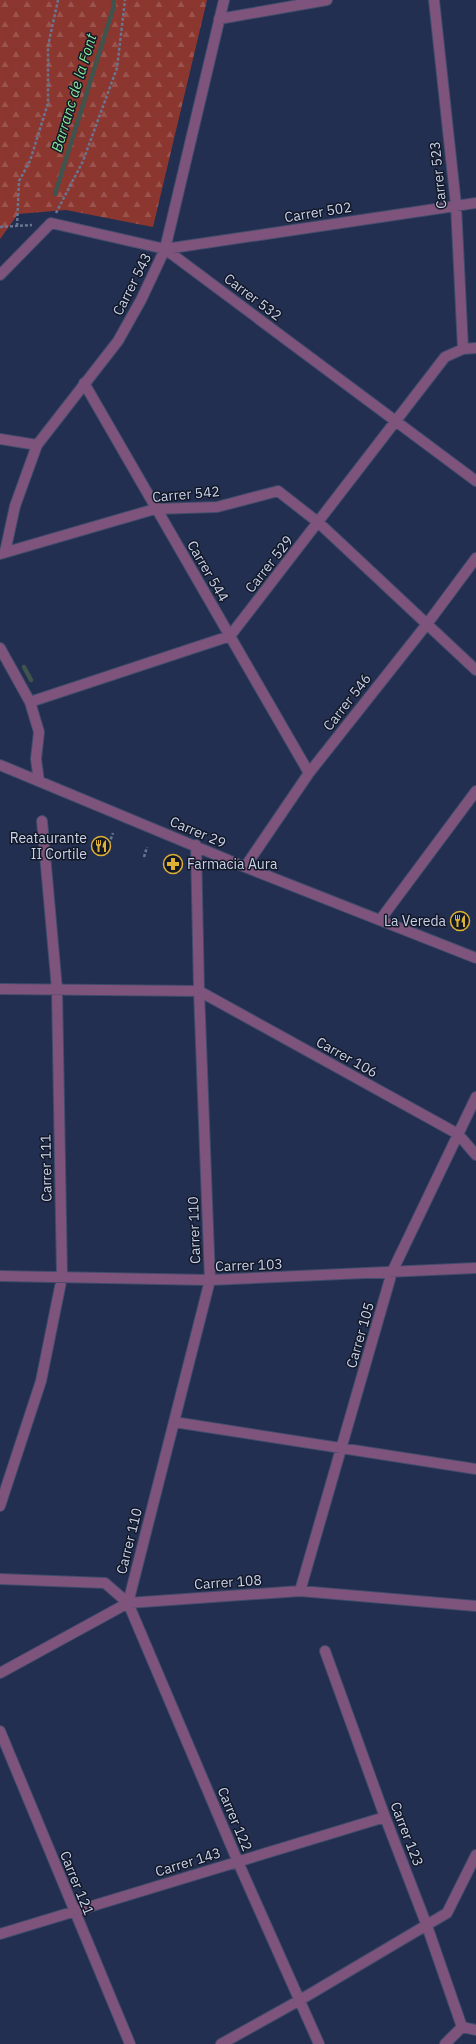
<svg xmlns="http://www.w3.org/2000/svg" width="476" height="2044" viewBox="0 0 476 2044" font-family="'IBM Plex Sans',sans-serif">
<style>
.forest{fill:url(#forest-firs)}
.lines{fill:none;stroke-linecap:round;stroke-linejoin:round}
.stream{stroke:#40534d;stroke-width:4.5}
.minor-casing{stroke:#414c6b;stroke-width:12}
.path{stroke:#6a7591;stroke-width:2.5;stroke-dasharray:3 2;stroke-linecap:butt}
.minor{stroke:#7e547c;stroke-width:10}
.labels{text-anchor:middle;stroke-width:3;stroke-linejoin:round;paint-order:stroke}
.street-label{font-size:14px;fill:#c9d2e8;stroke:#121827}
.poi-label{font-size:14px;fill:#c9d2e8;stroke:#121827;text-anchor:end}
.water-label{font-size:15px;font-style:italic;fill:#84e695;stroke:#121827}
</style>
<defs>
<pattern id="forest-firs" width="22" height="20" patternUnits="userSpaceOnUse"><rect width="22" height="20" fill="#8b372f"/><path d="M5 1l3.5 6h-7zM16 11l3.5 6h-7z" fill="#9a534d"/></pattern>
</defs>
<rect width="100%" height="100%" fill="#232f50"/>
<path class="forest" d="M0,0h207l-54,227 -87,-17 -48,4 -18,25z"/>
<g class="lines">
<path class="stream" d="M55,194l59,-188 -1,-6
M24,667l7,13"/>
<g class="minor-casing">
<path id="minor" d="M434,0l22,205 7,144
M219,19l108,-19
M165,249l311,-46
M0,275l51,-52 114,26 311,232
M84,383l225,390
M0,439l37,6
M5,552l10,-46 22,-61 81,-104 23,-41 24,-51 59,-249
M0,554l155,-45 62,-2 61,-16 41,32 157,147
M0,648l30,54 9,30 -3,27 3,22
M30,702l200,-66 215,-279 18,-8 13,-1
M0,765l245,102 231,91
M245,867l64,-94 118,-149 49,-66
M380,920l96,-129
M0,989l199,2 259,143 18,21
M0,1276l210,4 266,-12
M174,1422l302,47
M0,1506l41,-125 21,-104 -5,-288 -15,-168
M0,1579l105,4 23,20 110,259 81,182
M300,1591l92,-319 84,-175
M128,1603l82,-323 -11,-289 -3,-146
M325,1651l60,166 42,109 35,101
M0,1673l128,-70 172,-12 176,15
M0,1731l130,313
M0,1934l385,-117
M462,2027l14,3
M221,2044l79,-44 147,-87 29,-58
M445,2044l17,-17"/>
</g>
<path class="path" d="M56,213l27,-52 34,-93 8,-68
M17,226l2,-45 11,-20 18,-58v-57l10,-46
M0,227l32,-2
M109,844l4,-11
M144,857l3,-10"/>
<use href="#minor" class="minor"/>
</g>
<defs>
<g id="restaurant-ring" transform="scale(1)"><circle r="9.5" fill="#121827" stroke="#ddb133" stroke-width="1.5"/><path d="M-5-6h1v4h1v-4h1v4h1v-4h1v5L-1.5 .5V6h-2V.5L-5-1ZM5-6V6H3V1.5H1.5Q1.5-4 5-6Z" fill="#ddb133"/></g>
<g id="pharmacy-ring" transform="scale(1)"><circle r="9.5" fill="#121827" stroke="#ddb133" stroke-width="1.5"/><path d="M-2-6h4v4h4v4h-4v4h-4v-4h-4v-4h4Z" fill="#ddb133"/></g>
</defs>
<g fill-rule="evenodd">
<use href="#restaurant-ring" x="101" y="846"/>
<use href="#pharmacy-ring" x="173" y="864"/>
<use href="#restaurant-ring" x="460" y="921"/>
</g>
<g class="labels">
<g class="street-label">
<text transform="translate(438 175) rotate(-96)" y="5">Carrer 523</text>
<text transform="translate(318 212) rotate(-9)" y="5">Carrer 502</text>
<text transform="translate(132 284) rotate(-63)" y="5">Carrer 543</text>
<text transform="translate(253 297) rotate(37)" y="5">Carrer 532</text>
<text transform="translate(186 494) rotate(-5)" y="5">Carrer 542</text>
<text transform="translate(269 564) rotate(-52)" y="5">Carrer 529</text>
<text transform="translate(208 571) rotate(60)" y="5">Carrer 544</text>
<text transform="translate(347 702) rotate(-52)" y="5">Carrer 546</text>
<text transform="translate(198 832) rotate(23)" y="5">Carrer 29</text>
<text transform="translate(347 1057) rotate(29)" y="5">Carrer 106</text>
<text transform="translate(46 1168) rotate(-91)" y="5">Carrer 111</text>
<text transform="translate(194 1230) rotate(-92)" y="5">Carrer 110</text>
<text transform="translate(249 1265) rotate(-2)" y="5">Carrer 103</text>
<text transform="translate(360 1335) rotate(-74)" y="5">Carrer 105</text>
<text transform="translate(129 1541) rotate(-76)" y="5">Carrer 110</text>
<text transform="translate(228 1582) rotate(-4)" y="5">Carrer 108</text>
<text transform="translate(235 1819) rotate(67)" y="5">Carrer 122</text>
<text transform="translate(407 1834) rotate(69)" y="5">Carrer 123</text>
<text transform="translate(188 1862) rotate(-17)" y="5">Carrer 143</text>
<text transform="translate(77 1883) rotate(68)" y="5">Carrer 121</text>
</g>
<g class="poi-label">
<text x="87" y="843">Reataurante<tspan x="87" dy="16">II Cortile</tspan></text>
<text x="187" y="869" text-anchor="start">Farmacia Aura</text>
<text x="446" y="926">La Vereda</text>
</g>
<g class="water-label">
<text transform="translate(74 93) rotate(-73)" y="5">Barranc de la Font</text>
</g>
</g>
</svg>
